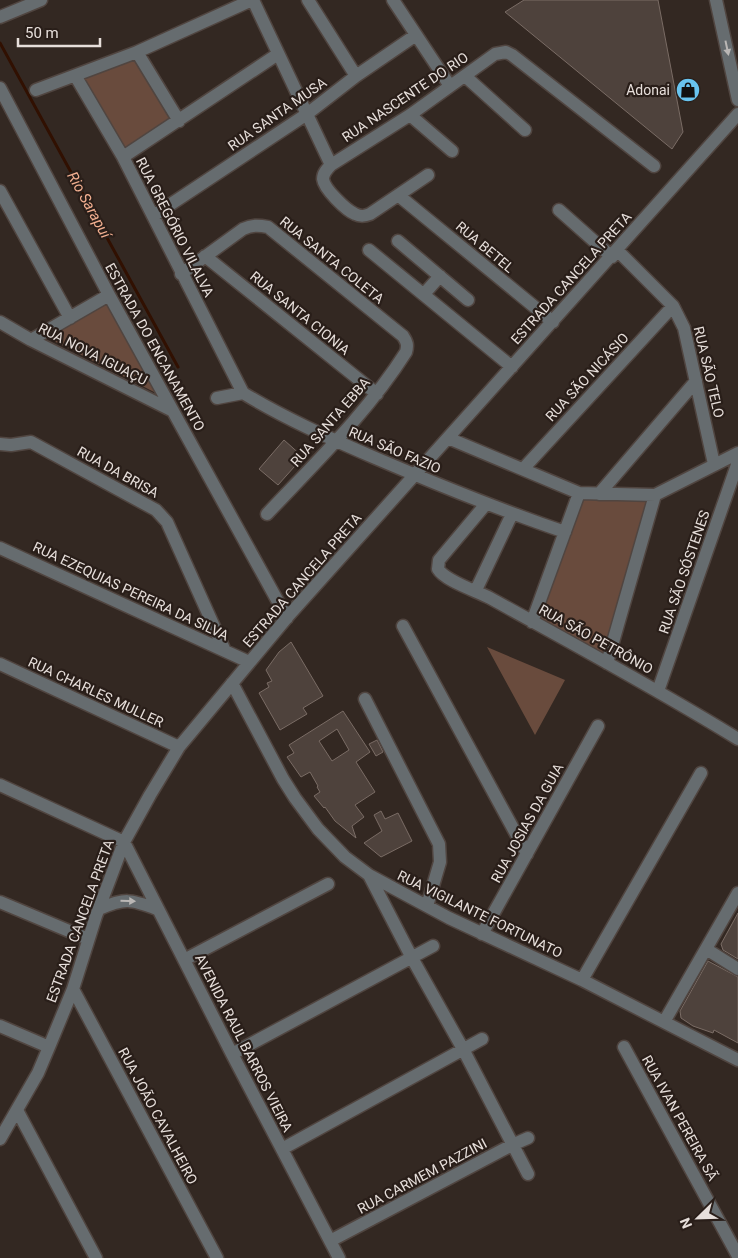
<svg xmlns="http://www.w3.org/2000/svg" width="738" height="1258" viewBox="0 0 738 1258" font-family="Roboto,sans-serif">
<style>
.green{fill:#694b3d}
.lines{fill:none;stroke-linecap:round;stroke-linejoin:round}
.stream{stroke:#311001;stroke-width:3}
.building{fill:#4e423c;stroke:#7a6c65;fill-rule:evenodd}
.minor-casing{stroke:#504540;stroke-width:15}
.minor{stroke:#666c6f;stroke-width:12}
.oneway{fill:#bab7b5}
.labels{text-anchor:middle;stroke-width:4.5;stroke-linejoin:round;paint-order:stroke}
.poi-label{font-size:14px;fill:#e7dfdb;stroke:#291e19;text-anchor:end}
.street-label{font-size:14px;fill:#e7dfdb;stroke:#291e19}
.water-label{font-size:15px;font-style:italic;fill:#f2af90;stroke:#291e19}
</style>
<rect width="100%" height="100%" fill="#332822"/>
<path class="green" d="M137,52l42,69 -56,36 -47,-80z
M111,302l45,91 -110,-56z
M580,498l69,3 -46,154 -67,-33z
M487,647l78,33 -30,55z"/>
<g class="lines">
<path class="stream" d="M0,43l178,324"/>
</g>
<path class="building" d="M524,0h134l25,132 -11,17 -167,-137z
M284,440l19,17 -25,28 -19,-16z
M291,642l32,54 -20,12 4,6 -27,16 -21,-37 10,-6 -2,-4 5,-2 -6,-11 13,-18z
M343,711l27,41 -14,10 19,30 -20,13 9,12 -12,9 4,12 -21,-17 -10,-14 -1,1 -10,-12 6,-4 -3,-5 1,-1 -8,-14 -9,5 -14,-20 7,-4 -5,-8zM337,729l12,21 -17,11 -13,-20z
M377,740l6,12 -7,4 -7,-12z
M381,811l4,8 13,-6 14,28 -31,16 -17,-14 18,-12 -8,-16z
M738,913v46l-15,-9 -2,-6z
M708,961l30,16v66l-24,-13 -1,3 -20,-7 -12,-8 -1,-7z"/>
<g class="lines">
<g class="minor-casing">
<path id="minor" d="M253,0l78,165
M308,0l48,76
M393,0l57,86
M716,0l22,100
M0,17l41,-17
M137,52l42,69
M465,76l60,54
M76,77l47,80 120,236
M0,88l109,207 178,323
M36,90l101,-38 115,-52
M410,115l42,36
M123,157l155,-103
M428,175l-58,39c-5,2 -9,3 -15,0 -9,-4 -31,-25 -32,-35 0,-6 4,-10 8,-14l79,-50 85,-61 11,-2 6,3 142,111
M0,191l70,127
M398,195l155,127
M559,210l53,47
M153,216l154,-102 49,-38 60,-41
M398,241l70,59
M369,250l143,117
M617,250l56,56 11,22 30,136
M205,256l172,138
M181,274l62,-45c9,-4 15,-4 25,-2l135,109c4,6 5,9 3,16 -38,60 -91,111 -139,162
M424,294l16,-18
M0,322l31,18 142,71
M31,340l78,-45
M217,398l26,-5c41,25 86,45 130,64 63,27 127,53 192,75
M448,438l131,55 76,2 83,-42
M0,444l11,1 20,-3 125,68 11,12 58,129
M523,469l150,-163
M599,494l97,-113
M486,504l-47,56 -1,9c7,12 39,22 52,29 83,46 167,91 248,141
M0,548l249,114
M476,590l36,-76
M532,622l47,-129
M403,626l124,228
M607,663l48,-168
M0,664l179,83
M232,683l51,96 12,19 23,31 27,28 24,18 80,43 133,62 156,80
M658,691l80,-229
M365,699l74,145 1,18 -13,44
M0,785l124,57 108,212 107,204
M369,875l43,83 51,91 65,125
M0,902l88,37
M99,909c26,-11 31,-10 58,0
M482,934l116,-208
M706,949l32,20
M184,960l144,-76
M582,980l119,-207
M73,989l144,269
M664,1022l74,-129
M0,1026l49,21
M624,1047l114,209
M232,1054l201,-108
M17,1110l79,148
M0,1139l38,-66 11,-26 24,-58 23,-73 28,-74 26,-47 29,-48 111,-133 448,-500
M282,1149l200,-110
M330,1241l182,-96 16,-7"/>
</g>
<use href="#minor" class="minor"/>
</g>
<defs><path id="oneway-solid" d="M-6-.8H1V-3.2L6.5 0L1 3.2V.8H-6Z" transform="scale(1.25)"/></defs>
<g class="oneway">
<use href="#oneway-solid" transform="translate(727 48) rotate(78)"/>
<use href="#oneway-solid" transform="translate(128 901) rotate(1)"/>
</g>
<defs>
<g id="shop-disc" transform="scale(1.25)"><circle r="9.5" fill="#68c4f0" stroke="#291e19"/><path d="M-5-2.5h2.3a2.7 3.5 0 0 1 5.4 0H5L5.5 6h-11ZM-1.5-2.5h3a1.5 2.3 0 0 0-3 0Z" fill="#111"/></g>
</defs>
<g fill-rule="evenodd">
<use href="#shop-disc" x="688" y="90"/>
</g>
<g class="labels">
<g class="poi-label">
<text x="670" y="95">Adonai</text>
</g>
<g class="street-label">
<text transform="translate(405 97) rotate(-34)" y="5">RUA NASCENTE DO RIO</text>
<text transform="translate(277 114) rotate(-35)" y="5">RUA SANTA MUSA</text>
<text transform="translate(175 227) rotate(63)" y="5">RUA GREGÓRIO VILALVA</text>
<text transform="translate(485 247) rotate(40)" y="5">RUA BETEL</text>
<text transform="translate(332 260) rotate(39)" y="5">RUA SANTA COLETA</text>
<text transform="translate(571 278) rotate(-48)" y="5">ESTRADA CANCELA PRETA</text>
<text transform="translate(300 313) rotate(39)" y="5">RUA SANTA CIONIA</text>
<text transform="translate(155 347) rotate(61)" y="5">ESTRADA DO ENCANAMENTO</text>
<text transform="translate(93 354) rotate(27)" y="5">RUA NOVA IGUAÇU</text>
<text transform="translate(709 372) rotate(77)" y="5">RUA SÃO TELO</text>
<text transform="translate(587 377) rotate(-47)" y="5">RUA SÃO NICÁSIO</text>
<text transform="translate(330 422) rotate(-49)" y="5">RUA SANTA EBBA</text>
<text transform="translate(395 450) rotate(23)" y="5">RUA SÃO FAZIO</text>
<text transform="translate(118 472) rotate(29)" y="5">RUA DA BRISA</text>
<text transform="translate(684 572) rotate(-71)" y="5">RUA SÃO SÓSTENES</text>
<text transform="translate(302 580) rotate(-49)" y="5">ESTRADA CANCELA PRETA</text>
<text transform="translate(131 591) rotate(25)" y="5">RUA EZEQUIAS PEREIRA DA SILVA</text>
<text transform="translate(596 639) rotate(29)" y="5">RUA SÃO PETRÔNIO</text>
<text transform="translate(96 692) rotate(25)" y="5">RUA CHARLES MULLER</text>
<text transform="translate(527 823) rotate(-61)" y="5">RUA JOSIAS DA GUIA</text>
<text transform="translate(480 914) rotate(26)" y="5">RUA VIGILANTE FORTUNATO</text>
<text transform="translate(80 921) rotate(-70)" y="5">ESTRADA CANCELA PRETA</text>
<text transform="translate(244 1043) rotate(63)" y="5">AVENIDA RAUL BARROS VIEIRA</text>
<text transform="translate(158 1116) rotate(62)" y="5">RUA JOÃO CAVALHEIRO</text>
<text transform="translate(680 1118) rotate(61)" y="5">RUA IVAN PEREIRA SÃ</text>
<text transform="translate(422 1176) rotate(-28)" y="5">RUA CARMEM PAZZINI</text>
</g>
<g class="water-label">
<text transform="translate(89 205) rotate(61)" y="5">Rio Sarapuí</text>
</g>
</g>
<g transform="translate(698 1218) rotate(247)" stroke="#291e19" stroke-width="4" paint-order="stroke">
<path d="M0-4L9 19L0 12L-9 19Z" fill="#e7dfdb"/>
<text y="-8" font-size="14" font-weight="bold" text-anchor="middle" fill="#e7dfdb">N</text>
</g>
<path d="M18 38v8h82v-8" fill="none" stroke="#e7dfdb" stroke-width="2.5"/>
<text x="25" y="38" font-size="15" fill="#e7dfdb" stroke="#291e19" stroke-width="4" paint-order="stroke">50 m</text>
</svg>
